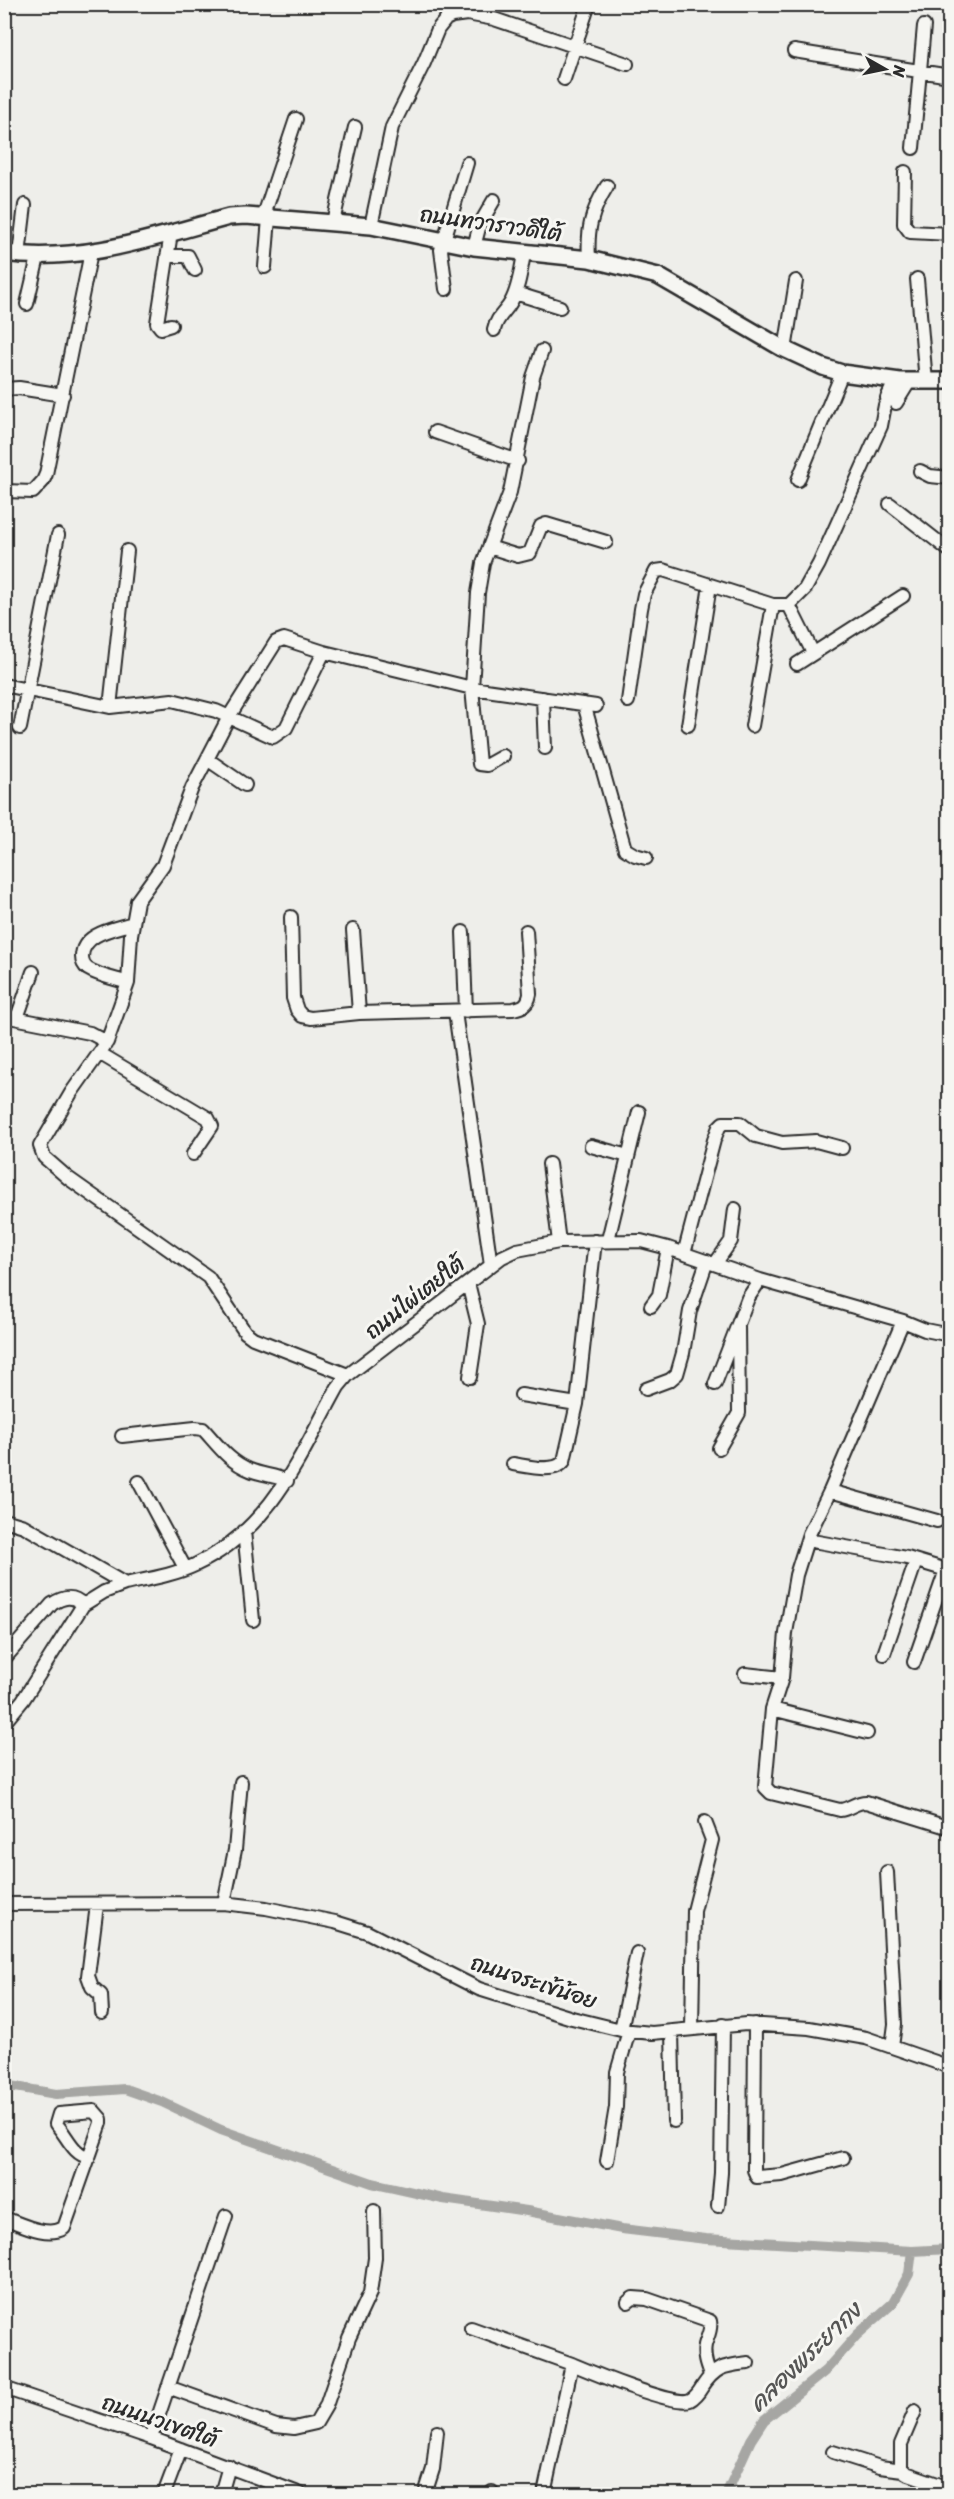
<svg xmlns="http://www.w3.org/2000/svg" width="954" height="2499" viewBox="0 0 954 2499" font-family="Sriracha,'Playpen Sans Thai',sans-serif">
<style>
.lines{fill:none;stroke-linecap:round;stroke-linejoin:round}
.canal{stroke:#a6a6a3;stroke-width:10}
.minor-casing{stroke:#2b2b2b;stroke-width:16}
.tertiary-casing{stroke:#2b2b2b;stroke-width:20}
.minor{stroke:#f6f6f2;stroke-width:12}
.tertiary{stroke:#f6f6f2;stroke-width:15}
.labels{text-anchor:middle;stroke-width:6;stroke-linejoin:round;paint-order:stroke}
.street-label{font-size:22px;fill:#2b2b2b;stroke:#f6f6f2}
.water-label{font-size:24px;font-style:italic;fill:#565655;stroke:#f6f6f2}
</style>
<rect width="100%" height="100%" fill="#eeeeea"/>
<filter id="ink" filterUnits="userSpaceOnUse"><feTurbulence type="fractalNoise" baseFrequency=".0167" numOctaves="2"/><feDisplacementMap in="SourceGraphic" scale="12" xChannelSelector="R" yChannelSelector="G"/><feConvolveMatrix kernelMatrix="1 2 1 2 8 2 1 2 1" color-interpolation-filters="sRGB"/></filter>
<g filter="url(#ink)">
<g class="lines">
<path class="canal" d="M4,2085l52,9 69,-5 37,13 59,28 151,53 71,16 84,12 95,18 84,10 206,12 38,-2
M726,2494l25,-54 13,-20 61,-49 32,-36 36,-32 16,-29 3,-23"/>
<g class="minor-casing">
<path id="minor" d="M794,51l156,25
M564,79l25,-75
M913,148l11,-122
M905,172l-1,52 6,8 40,2
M263,218l33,-99
M333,222l22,-95
M371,226l21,-99 32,-64 14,-34 8,-10 6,-3 15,-2 27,5 133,45
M171,233l-14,90 4,5 10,-3
M474,247l6,-23 14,-24
M19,255l6,-50
M167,256h21l7,14
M589,259c-2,-30 2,-47 18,-73
M265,267l4,-49
M917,279l9,103
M446,289l-5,-39 26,-87
M515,293l45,14
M27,304l11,-47
M494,330c3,-14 11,-17 17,-28 8,-14 10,-33 13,-48
M785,350l11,-69
M4,389l15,-1 44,7
M887,398l8,-17
M896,403l13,-21
M435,432l83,29
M920,471l10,5 20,2
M798,480l44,-107
M5,491l28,1 10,-11 3,-7 45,-222
M890,504l60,47
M489,547l29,9 12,-3 11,-27 5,-2 60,18
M789,605l24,48
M797,664l106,-68
M4,685l106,22 62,-7 44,11 57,26 13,-9 38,-76
M543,698l2,50
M628,701l13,-92 3,-15 12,-23 7,-1 110,35h16l16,-16 14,-25 62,-138 4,-21
M584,704l41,145 10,6 11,3
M110,707l17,-156
M688,725l22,-140
M752,726l21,-121
M20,728l38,-193
M503,756l-16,9 -8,-1 -7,-76 6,-95 5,-30 27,-71 23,-115 9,-26
M207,759l38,26
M291,917l2,81 4,12 5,6 9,2 48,-5 154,-4c10,-2 15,-4 17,-15l-4,-63
M353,930l6,83
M463,932l3,79
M128,983c-12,-4 -29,-7 -40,-14 -4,-3 -6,-7 -6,-12 0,-24 33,-28 51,-34
M455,1012l36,253
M4,1016l86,17 17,9 -36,51 -31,53 4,11 24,21 140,99 37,55 8,6 95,37
M17,1018l16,-46
M107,1042l21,-59 3,-48 6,-34 26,-36 29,-77 38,-73 46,-73 8,-3 40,13 148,36 124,18
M99,1053l109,65 4,8 -19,28
M591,1146l37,10
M549,1164l10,78
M608,1240l31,-128
M684,1254l30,-114 5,-13 4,-4h17l16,13 26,7 34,-2 26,7
M715,1264l16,-23 4,-32
M468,1283l10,41 -8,53
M651,1306l8,-11 9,-47
M903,1321l-73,170 -21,43 -13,41 -10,58 -4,45 -10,31 -7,78 6,6 69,17c10,-1 15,-8 26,-8l84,26
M715,1384l33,-86 12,-18
M646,1389l24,-9 7,-6 6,-21 7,-42 17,-50
M521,1395l56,9
M122,1436l73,-8 8,1c14,15 26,33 47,41 12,5 25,5 37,11
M719,1448l20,-35 -1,-87
M513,1464c14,2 42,10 51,-3l13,-57 18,-163
M139,1482l46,86
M830,1491l107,30
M4,1520l20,6 101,58c23,-5 49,-9 70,-19 77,-36 105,-110 143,-178l10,-12 154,-118 15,-7 42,-8 82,-1 27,7 92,32 143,41 22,9 25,5
M244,1531l9,89
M807,1540l100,18 43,13
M884,1654l32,-93
M4,1659l48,-55c11,-7 21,-10 31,1
M914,1662l32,-92
M745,1674l37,4
M772,1709l95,24
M4,1723l19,-23 60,-95 21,-13 21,-8
M887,1872l8,152 -3,23
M224,1903l11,-53 6,-68
M4,1904l219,-1 43,5 69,14 32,10 112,57 93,29 49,12 31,3 94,-9 63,4 57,10 84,29
M97,1905l-9,71 4,11 9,8 1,18
M755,2024l-1,146 3,7 25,-2 61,-17
M692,2029l2,-118 18,-71 -7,-18
M621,2030l16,-77
M672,2031l2,90
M607,2161l9,-54 1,-35 12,-41
M718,2206l3,-33 2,-148
M4,2218c17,6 43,20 60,10l37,-105v-4l-7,-8 -35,3 -3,10c11,11 17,31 33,33
M628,2302l5,-4 14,1 63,22c2,9 -3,16 -5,24 -2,11 1,20 5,30
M471,2328l101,36 -27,125 1,5
M572,2364c19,8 103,43 118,36 6,-3 9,-8 12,-13 14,-21 22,-21 46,-24
M168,2387l108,39 18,2 22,-5 10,-17 23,-68 21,-45 5,-35 -1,-47
M4,2388l147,50 150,56
M915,2411l-14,33v24l5,5 43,15
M151,2438l75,-222
M833,2452l47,15 23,3
M164,2494l17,-45
M221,2494l8,-28
M425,2494l8,-25 4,-37
M492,2494v-2"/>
</g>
<g class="tertiary-casing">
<path id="tertiary" d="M4,253c77,11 151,-16 225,-36l17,-1 125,10 103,21 115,12 69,17 124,72 41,19 19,6 58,8h50"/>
</g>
<use href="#minor" class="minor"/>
<use href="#tertiary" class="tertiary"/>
</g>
</g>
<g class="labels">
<g class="street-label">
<text transform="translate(491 223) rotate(8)" y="8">ถนนทวาราวดีใต้</text>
<text transform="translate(414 1297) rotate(-38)" y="8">ถนนไผ่เตยใต้</text>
<text transform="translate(534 1981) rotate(18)" y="8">ถนนจระเข้น้อย</text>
<text transform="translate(160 2420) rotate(19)" y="8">ถนนนวเขตใต้</text>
</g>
<g class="water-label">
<text transform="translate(805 2357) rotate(-44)" y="8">คลองพระยากง</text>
</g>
</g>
<rect width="954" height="2499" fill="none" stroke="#f6f6f2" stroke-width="24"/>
<rect x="12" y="12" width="930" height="2475" fill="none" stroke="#2b2b2b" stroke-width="2" filter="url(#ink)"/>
<g transform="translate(885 69) rotate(99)" stroke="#f6f6f2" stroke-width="4.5" paint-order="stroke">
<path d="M0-4.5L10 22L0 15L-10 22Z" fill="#2b2b2b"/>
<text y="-9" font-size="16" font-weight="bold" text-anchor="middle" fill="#2b2b2b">N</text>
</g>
</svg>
